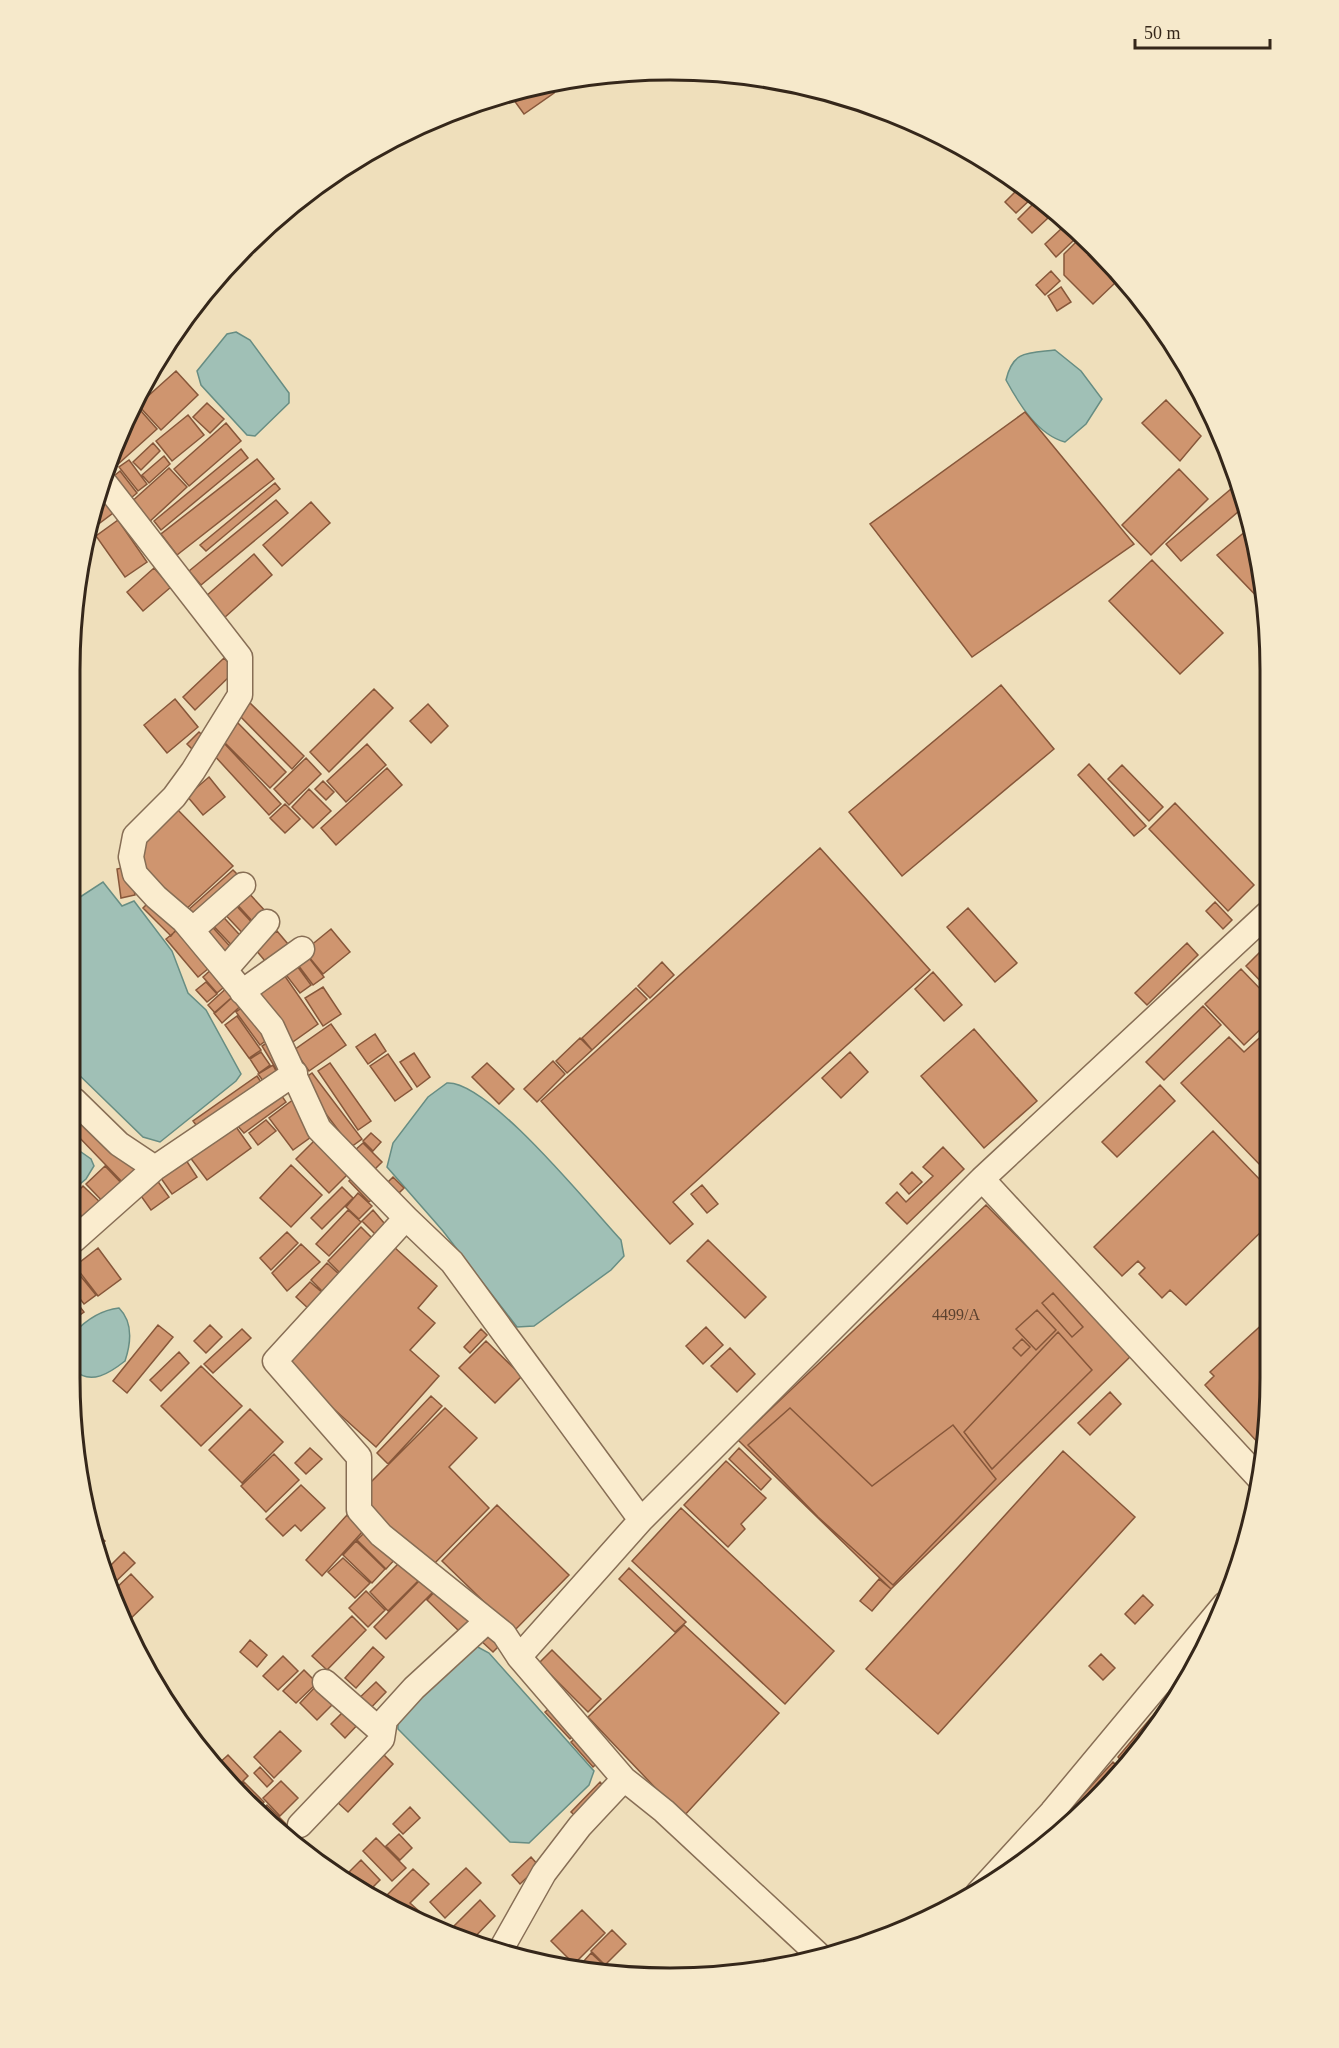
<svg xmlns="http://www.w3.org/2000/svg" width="1339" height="2048" viewBox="0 0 1339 2048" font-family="'Times New Roman',serif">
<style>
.water{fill:#a0c0b6;stroke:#678d83;stroke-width:1.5}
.building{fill:#cf956f;stroke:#87573a;stroke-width:1.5}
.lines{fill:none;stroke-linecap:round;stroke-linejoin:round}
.minor-casing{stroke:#876e55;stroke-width:27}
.minor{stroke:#faecce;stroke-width:24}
.labels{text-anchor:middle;stroke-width:4.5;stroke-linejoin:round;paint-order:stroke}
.number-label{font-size:16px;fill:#5c422f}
.rim{fill:none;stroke:#35271a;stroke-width:3}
</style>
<rect width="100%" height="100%" fill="#efdfbb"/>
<path class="water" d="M236,332l14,8 39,53v10l-34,33 -8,-1 -46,-50 -4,-14 30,-37z
M1055,350l26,21 21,28 -16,25 -21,18c-27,-7 -46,-38 -59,-62 7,-30 22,-27 49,-30z
M103,882l19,24 12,-5 38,50 16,42 18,17 35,64 -5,7 -76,61 -17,-5 -69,-67v-169z
M447,1083c41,-3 144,125 174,157l3,16 -13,14 -77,56 -17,1 -74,-96 -56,-64 6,-24 35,-46z
M74,1147l17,12 3,7 -8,13 -12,10z
M119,1308c14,14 12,35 6,53 -14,11 -35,26 -51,8v-36c12,-13 28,-23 45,-25z
M474,1645l15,8 105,118 -5,14 -60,58 -19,-1 -112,-113v-18z"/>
<path class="building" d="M548,84l6,9 -30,21 -16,-22z
M1021,186l13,10 -18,17 -11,-11z
M1034,203l14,15 -16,15 -14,-14z
M1062,228l12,12 -18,17 -11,-13z
M1077,241l39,41 -23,22 -29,-29v-21z
M1051,271l9,10 -15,14 -9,-10z
M1061,287l10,15 -14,9 -9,-15z
M176,371l22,24 -37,35 -23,-25z
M1166,400l35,36 -21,25 -38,-38z
M133,402l24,27 -51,46 -3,-3z
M207,403l17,16 -14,14 -17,-16z
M1025,412l109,132 -162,113 -102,-133z
M188,415l16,20 -32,26 -16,-20z
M226,423l15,18 -52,45 -15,-17z
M153,443l7,8 -19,19 -8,-8z
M241,449l7,9 -87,72 -7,-9z
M164,456l6,8 -21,19 -7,-8z
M257,459l17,20 -97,76 -16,-21z
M129,460l18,24 -9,7 -19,-24z
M169,468l18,19 -40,37 -18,-20z
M1179,469l29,30 -57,56 -29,-30z
M120,471l17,22 -12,10 -17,-22z
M275,483l5,6 -74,62 -6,-6z
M1238,483l8,22 -65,56 -15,-17z
M107,496l10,14 -29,22 6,-27z
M276,500l12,13 -87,72 -12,-14z
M311,502l19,21 -48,43 -19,-21z
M118,520l29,42 -22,15 -29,-41z
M1252,526l13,79 -48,-50z
M254,554l18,21 -48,43 -19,-21z
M1152,560l71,73 -43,41 -71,-73z
M154,568l17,19 -28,24 -16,-19z
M224,658l12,12 -41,40 -12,-13z
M1001,685l53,64 -152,127 -53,-64z
M374,689l19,19 -64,64 -19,-20z
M175,699l23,28 -31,26 -23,-28z
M248,701l56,55 -12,13 -56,-57z
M428,704l20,22 -17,17 -21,-22z
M234,719l52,53 -16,16 -49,-49z
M199,732l10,9 -12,13 -10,-10z
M223,742l58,62 -12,11 -57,-62z
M367,744l19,21 -40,37 -19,-21z
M306,758l15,16 -32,31 -15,-16z
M1089,764l57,62 -12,10 -56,-61z
M1122,765l41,42 -14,14 -41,-42z
M387,768l15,17 -66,60 -15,-17z
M209,777l16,20 -22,18 -16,-19z
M323,781l11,11 -8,8 -11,-11z
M309,789l22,22 -18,17 -21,-21z
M1175,803l79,82 -26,26 -79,-82z
M172,804l61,62 -49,45 -40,-41 -5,-18z
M285,804l15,15 -15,14 -15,-15z
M820,848l110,122 -257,232 20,22 -23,20 -129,-143z
M130,866l5,29 -14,3 -4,-29z
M233,870l11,11 -46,42 -11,-12z
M245,889l23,25 -12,11 -23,-25z
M153,898l27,27 -9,11 -28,-28z
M230,899l29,31 -10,10 -29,-31z
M1215,902l17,18 -9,9 -17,-18z
M968,908l49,55 -22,19 -48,-55z
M217,910l30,33 -9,9 -31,-33z
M206,920l30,33 -11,10 -30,-33z
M182,926l32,38 -16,13 -32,-38z
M331,929l19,23 -27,22 -19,-23z
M277,931l16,19 -22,18 -16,-19z
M1187,943l11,12 -51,50 -12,-12z
M1267,945v43l-21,-22z
M302,949l22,28 -11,8 -21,-28z
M292,959l19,26 -11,8 -20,-26z
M662,962l12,13 -24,23 -12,-12z
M215,966l15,16 -13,11 -14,-16z
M280,969l38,55 -28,20 -38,-56z
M1241,969l26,27v27l-23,22 -39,-41z
M933,972l29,33 -18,16 -29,-32z
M206,982l11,12 -10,8 -11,-12z
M231,984l7,8 -23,21 -7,-8z
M323,987l18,27 -18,12 -18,-28z
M636,988l11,11 -55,51 -10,-12z
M238,992l8,9 -24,22 -8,-10z
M247,1004l24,33 -11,8 -24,-33z
M1203,1006l18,19 -57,55 -18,-18z
M237,1016l24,34 -12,8 -24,-33z
M331,1024l15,21 -37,26 -15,-21z
M974,1029l63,72 -53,47 -63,-72z
M1267,1031v35l-7,-5 7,7 -1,93 -5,5 -80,-83 48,-46 15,15z
M375,1034l11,17 -18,13 -12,-17z
M580,1038l12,12 -25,23 -11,-12z
M273,1039l8,38 -19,-31z
M261,1052l9,13 -11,8 -9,-14z
M850,1052l18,20 -27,26 -19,-20z
M414,1053l16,24 -13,10 -17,-25z
M388,1054l24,35 -17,12 -25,-35z
M553,1061l12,13 -28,28 -13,-13z
M330,1063l41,58 -13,9 -40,-59z
M487,1063l27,26 -15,15 -27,-27z
M273,1065l6,12 -13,8 -8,-11z
M312,1073l50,66 -11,8 -50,-66z
M257,1076l8,12 -63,45 -9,-12z
M1160,1085l15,16 -58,56 -15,-15z
M279,1092l7,10 -42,31 -8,-9z
M294,1099l24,33 -25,18 -24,-32z
M74,1118h2l68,53 -17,16 -53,-55z
M266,1120l10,11 -18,14 -9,-12z
M234,1124l17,24 -44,32 -18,-24z
M1213,1131l53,55v41l-80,78 -16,-15 -8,8 -23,-24 6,-6 -7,-7 -16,15 -28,-29z
M371,1133l10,9 -8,9 -10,-10z
M318,1137l33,34 -22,22 -33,-34z
M363,1143l19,19 -9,9 -19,-20z
M943,1147l21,22 -57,55 -21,-21 11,-11 9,10 27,-26 -10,-9z
M184,1157l13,20 -25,17 -14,-20z
M291,1165l31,30 -31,32 -31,-29z
M105,1166l21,22 -19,18 -21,-22z
M358,1172l21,21 -10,9 -20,-21z
M912,1172l10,10 -13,12 -9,-10z
M154,1176l15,21 -18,13 -15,-21z
M393,1177l11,11 -6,6 -11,-11z
M702,1185l16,19 -11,9 -16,-19z
M83,1186l20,19 -16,16 -13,-12v-14z
M342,1187l11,11 -31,31 -11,-11z
M358,1193l14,13 -13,13 -13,-12z
M986,1205l147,149 -242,235 -153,-149z
M348,1210l13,12 -32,34 -13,-12z
M373,1210l17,20 -9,10 -19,-19z
M361,1227l12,12 -33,34 -12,-12z
M287,1232l11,11 -27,27 -11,-12z
M708,1240l58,57 -21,21 -58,-57z
M301,1244l19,18 -33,29 -15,-18z
M394,1247l43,39 -19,22 17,15 -25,27 29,26 -63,71 -90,-81z
M98,1248l23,31 -23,17 -23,-30z
M327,1263l15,14 -17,17 -14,-14z
M74,1268l22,27 -12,9 -10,-13z
M310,1282l15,13 -15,15 -14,-13z
M1053,1293l30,34 -11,10 -30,-34z
M74,1299l10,13 -10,7z
M1037,1310l19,20 -20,20 -20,-21z
M1266,1321l-1,121 -4,4 -56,-61 9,-9 -4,-4z
M158,1325l15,12 -46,56 -14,-12z
M210,1325l12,12 -16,16 -12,-12z
M706,1327l17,18 -20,19 -17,-18z
M242,1329l9,9 -38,35 -9,-9z
M481,1329l6,6 -17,18 -6,-6z
M1058,1332l34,38 -100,99 -28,-37z
M1022,1339l8,8 -9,9 -8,-8z
M486,1341l36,35 -27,27 -36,-35z
M730,1348l25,26 -18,18 -26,-26z
M179,1352l10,11 -28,28 -11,-11z
M201,1366l41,40 -41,40 -40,-40z
M1110,1392l11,12 -31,31 -12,-12z
M431,1396l11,10 -54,58 -11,-11z
M445,1408l32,30 -28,29 40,41 -61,62 -56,-60 -5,-24z
M790,1408l82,78 81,-61 43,54 -103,106 -75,-68 -70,-72z
M250,1409l33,33 -41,41 -33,-33z
M310,1448l12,11 -16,15 -11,-11z
M739,1448l32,31 -10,11 -32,-31z
M1063,1451l72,66 -197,217 -72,-65z
M274,1454l25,26 -33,32 -25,-26z
M726,1461l40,37 -25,26 4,5 -17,18 -44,-42z
M301,1485l24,23 -24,23 -6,-6 -12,11 -17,-17z
M497,1505l72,70 -55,56 -72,-70z
M681,1508l153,143 -49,53 -153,-143z
M347,1515l17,15 -42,46 -16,-16z
M370,1527l28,29 -12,13 -29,-29z
M93,1530l12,11 -9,9 -4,-18z
M356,1541l29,28 -13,14 -29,-28z
M124,1552l11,11 -26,25 -7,-14z
M343,1558l27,25 -15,15 -27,-26z
M401,1561l19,18 -32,32 -18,-19z
M629,1568l57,54 -11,10 -56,-53z
M131,1574l22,23 -26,25 -16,-29z
M422,1578l13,12 -49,49 -12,-12z
M879,1579l12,10 -19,22 -12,-10z
M437,1589l34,34 -10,10 -34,-33z
M366,1591l19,19 -17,17 -19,-19z
M1143,1595l10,10 -18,19 -10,-10z
M352,1616l14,14 -39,40 -15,-14z
M684,1625l95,88 -96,104 -95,-100z
M487,1628l15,15 -9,9 -15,-14z
M250,1640l17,15 -10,12 -17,-15z
M373,1647l11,10 -28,31 -11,-10z
M552,1650l49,49 -13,13 -49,-49z
M1101,1654l14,14 -12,12 -14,-14z
M283,1656l15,15 -20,19 -15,-14z
M1192,1669l-23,43 -42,55 -9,-10z
M304,1670l13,13 -21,20 -13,-12z
M376,1682l10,10 -21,22 -11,-11z
M319,1683l17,18 -19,19 -17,-17z
M555,1704l24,26 -9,9 -25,-27z
M348,1707l14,13 -17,18 -14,-14z
M280,1731l21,20 -27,27 -20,-21z
M581,1733l22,25 -10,9 -22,-25z
M380,1751l13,13 -45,48 -13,-12z
M228,1755l20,21 -12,12 -21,-21z
M1113,1762l10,9 -47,43 -6,-5z
M260,1767l13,14 -6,6 -13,-14z
M281,1781l17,17 -18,18 -17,-18z
M244,1782l20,20 -9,10 -20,-21z
M600,1782l9,10 -28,29 -10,-9z
M267,1805l21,21 -8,8 -22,-20z
M410,1807l10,11 -17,16 -10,-10z
M399,1834l13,14 -12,12 -14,-14z
M299,1836l18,19 -5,5 -21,-16z
M376,1838l30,30 -14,13 -29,-30z
M531,1857l8,9 -19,18 -8,-9z
M361,1860l19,20 -14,14 -24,-15z
M466,1868l15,15 -36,35 -15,-16z
M413,1869l16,15 -19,19 10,9 -8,8 -32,-18z
M480,1900l15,16 -27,28 -17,-15z
M582,1910l23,23 -31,31 -23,-23z
M612,1930l14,14 -21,21 -14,-14z
M591,1953l16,15 -4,4 -11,-1 -9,-9z"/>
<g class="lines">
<g class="minor-casing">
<path id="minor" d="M101,478l139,179v38l-47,76 -19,26 -39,39 -4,21 4,17 21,23 28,24 88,106 47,102 87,89 -131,143 84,96v53l22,25 123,99 15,23
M192,930l51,-45
M225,970l42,-48
M242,992l60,-43
M74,1100l45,44 36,24 140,-95
M982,1179l277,299
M406,1218l46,44 189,258
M74,1240l81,-72
M325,1682l58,51
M624,1779l40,32 159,148
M300,1825l82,-86 3,-19 29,-32 73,-67
M978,1893l74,-81 173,-208
M499,1953l45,-80 36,-47 44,-47 -105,-122 122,-137 341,-341 285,-265"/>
</g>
<use href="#minor" class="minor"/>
</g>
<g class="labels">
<g class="number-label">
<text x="956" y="1320">4499/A</text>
</g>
</g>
<path d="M0 0H1339V2048H0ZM670 80H670A590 590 0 0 1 1260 670V1378A590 590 0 0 1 670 1968H670A590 590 0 0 1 80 1378V670A590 590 0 0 1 670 80Z" fill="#f6e9cb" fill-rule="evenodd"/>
<path class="rim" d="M670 80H670A590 590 0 0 1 1260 670V1378A590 590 0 0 1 670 1968H670A590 590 0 0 1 80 1378V670A590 590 0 0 1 670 80Z"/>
<path d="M1135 39v9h135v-9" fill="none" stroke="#35271a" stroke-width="3"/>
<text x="1144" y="39" font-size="18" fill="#35271a" stroke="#f6e9cb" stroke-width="4.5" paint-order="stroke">50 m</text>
</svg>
